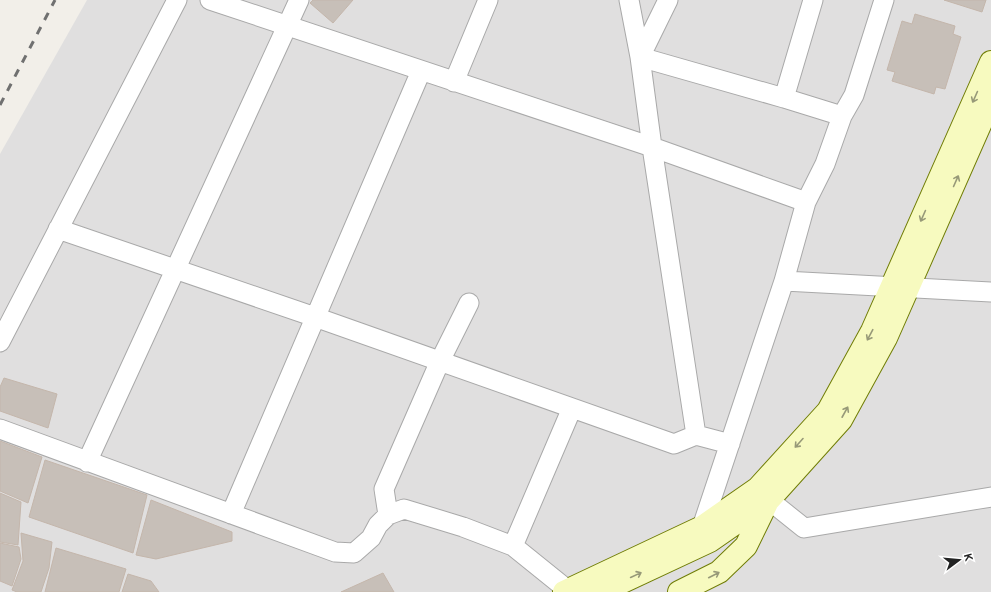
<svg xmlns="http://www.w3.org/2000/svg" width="991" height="592" viewBox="0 0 991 592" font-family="Figtree,sans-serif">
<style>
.residential{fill:#e0dfdf}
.building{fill:#c7bfb8;stroke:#c4b6ab}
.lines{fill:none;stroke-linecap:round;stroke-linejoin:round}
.minor-casing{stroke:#a9a9a9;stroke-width:21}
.secondary-casing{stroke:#707d05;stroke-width:24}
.minor{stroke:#fff;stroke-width:19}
.secondary{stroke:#f7fabf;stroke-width:22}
.rail{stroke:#707070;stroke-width:3;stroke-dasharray:8 8;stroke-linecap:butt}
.oneway{stroke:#979978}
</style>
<rect width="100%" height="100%" fill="#f2efe9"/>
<path class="residential" d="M87,0h904v592h-991v-438z"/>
<path class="building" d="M313,0h40l-20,23 -23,-20z
M944,0h42l-4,12z
M915,14l40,12 -2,8 8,3 -16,52 -9,-2 -2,7 -42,-13 3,-9 -8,-2 15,-49 10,3z
M4,378l53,16 -9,34 -48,-17v-24z
M0,441l42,16 -14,46 -28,-12z
M45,460l102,35 -14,58 -104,-36z
M0,493l21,9 -3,43 -18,-3z
M151,500l81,32v9l-76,18 -20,-4z
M21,533l31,9 -3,26 -8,24h-24l-5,-2 11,-29z
M0,543l19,4 2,12 -9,27 -12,-5z
M56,548l70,21 -7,23h-74z
M383,573l11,19h-53z
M128,574l23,7 8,11h-37z"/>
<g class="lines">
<g class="minor-casing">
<path id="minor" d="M210,0l442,147 154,55
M629,0l11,57 12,90 44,288 34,9
M668,0l-28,57 144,41 58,18
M454,82l34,-82
M784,98l29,-98
M58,229l257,88 359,127 22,-9
M784,281l207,11
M0,342l177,-342
M0,429l335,123 19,1 17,-15 7,-13 10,-10 16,-6 59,18 50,19 57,46
M87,462l212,-462
M769,500l35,28 187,-31
M231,514l190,-443
M388,515l-4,-26 56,-128 29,-58
M706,534l-4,-7 82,-246 22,-79 19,-38 17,-48 12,-21 30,-95
M513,546l59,-138"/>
</g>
<g class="secondary-casing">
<path id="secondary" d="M564,592l138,-65 56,-39 70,-77 44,-80 119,-269
M601,592l109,-51 59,-41 72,-80 45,-82 105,-238
M679,592l40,-20 27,-26 21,-43"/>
</g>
<use href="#minor" class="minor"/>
<use href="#secondary" class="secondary"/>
<path class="rail" d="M0,105l55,-105"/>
</g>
<defs><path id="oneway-shaft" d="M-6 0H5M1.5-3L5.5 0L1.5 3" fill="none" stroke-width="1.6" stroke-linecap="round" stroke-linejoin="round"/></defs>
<g class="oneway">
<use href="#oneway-shaft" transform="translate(975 97) rotate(114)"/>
<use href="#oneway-shaft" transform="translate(956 181) rotate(-66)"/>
<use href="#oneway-shaft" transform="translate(923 216) rotate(114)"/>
<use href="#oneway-shaft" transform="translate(870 335) rotate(118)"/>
<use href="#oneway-shaft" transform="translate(845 412) rotate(-61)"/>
<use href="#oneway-shaft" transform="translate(799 443) rotate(132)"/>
<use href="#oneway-shaft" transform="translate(636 575) rotate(-25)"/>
<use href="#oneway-shaft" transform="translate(714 575) rotate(-27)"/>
</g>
<g transform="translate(959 560) rotate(74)" stroke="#ffffff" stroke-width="3" paint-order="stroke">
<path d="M0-3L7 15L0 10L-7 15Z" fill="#222222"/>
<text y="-6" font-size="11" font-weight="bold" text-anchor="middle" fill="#222222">K</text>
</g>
</svg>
